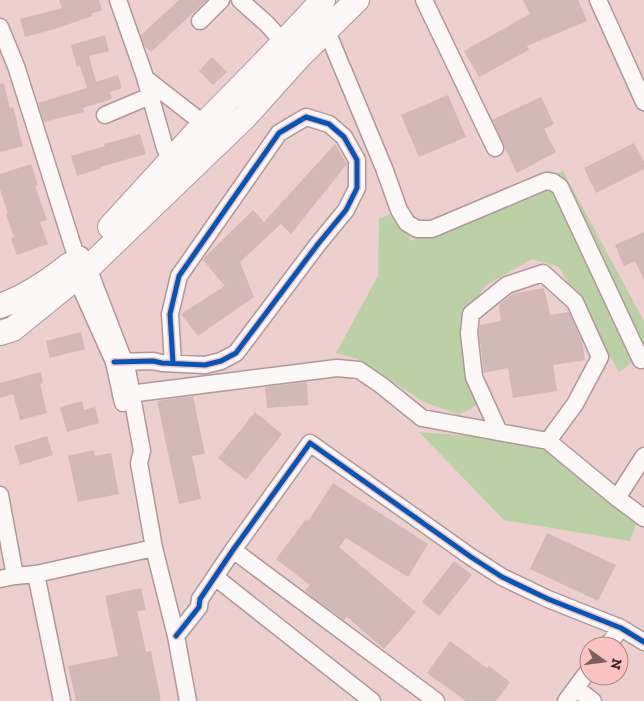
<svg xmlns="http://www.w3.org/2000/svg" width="644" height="701" viewBox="0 0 644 701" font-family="'Zilla Slab',serif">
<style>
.green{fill:#bbd0a5}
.building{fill:#d2b8b7}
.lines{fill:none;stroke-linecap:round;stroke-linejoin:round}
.street-casing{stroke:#b19897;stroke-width:19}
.secondary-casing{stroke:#b19897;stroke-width:26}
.street{stroke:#fcf8f8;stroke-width:16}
.secondary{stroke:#fcf8f8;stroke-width:24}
.cycleway-casing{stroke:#fac2c0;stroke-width:8}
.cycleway{stroke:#0057b8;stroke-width:5}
</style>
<rect width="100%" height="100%" fill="#edcfcd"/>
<path class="green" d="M563,171l81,150v33l-25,18 -60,-105 -27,-8 -46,26 -26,36 17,84 -18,10 -37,-14 -64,-42 -22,-6 42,-77 1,-57 20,-9 12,31z
M419,432l117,9 104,73 -10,27 -126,-21z"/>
<path class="building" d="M59,0h40l3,10 -11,4 1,2 -34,12 -33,9 -5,-18 42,-11z
M179,0h28l-56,52 -7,-7 -3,-10z
M523,0h55l9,21 -60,25 2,4 -50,27 -15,-26 66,-37z
M105,35l4,16 -20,5 7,26 22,-7 4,13 -12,4 2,7 -29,9 1,4 -40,10 -6,-19 49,-15 -7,-22 -3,1 -6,-22z
M212,57l15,15 -14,13 -14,-14z
M4,83l6,25 3,-1 10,39 -23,6v-68z
M448,95l18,42 -47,20 -18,-42z
M541,97l13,27 -10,5 12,23 -39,21 -25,-53z
M140,134l6,20 -46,13 1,1 -24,8 -6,-20 34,-10 -1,-2z
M634,143l10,19v7l-48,24 -12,-25z
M335,144l12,20 -56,70 -10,-10 -41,38 14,35 -56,39 -17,-22 44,-28 -22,-26 2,-3 48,-47 11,12z
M31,164l7,21 -3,1 12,34 -7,2 8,22 -31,11 -6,-16 3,-2 -8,-22 2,-1 -8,-25v-15z
M644,232v48l-9,-19 -11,5 -9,-21z
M544,288l6,27 19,-3 13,30 3,18 -32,5 4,26 -44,7 -5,-30 -24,5 -5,-40 1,-8 21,-4 -2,-16 13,-11z
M81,332l4,17 -35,9 -4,-17z
M41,372l2,11 -3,1 7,29 -27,7 -7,-26 -13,4v-15z
M307,382l1,23 -41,3 -2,-21z
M193,396l12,58 -13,2 9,43 -22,5 -22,-103z
M82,401l2,9 11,-3 4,16 -32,9 -7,-25z
M255,412l27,22 -36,46 -28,-22z
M47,436l6,19 -33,10 -6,-19z
M94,450l1,6 16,-3 8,41 -41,8 -10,-46z
M333,483l95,61 -20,33 -62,-39 -7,9 77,65 -32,37 -37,-32 -3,3 -33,-24 -6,-6 5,-5 -34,-26 30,-40 2,2z
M547,533l69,32 -18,36 -68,-32z
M454,561l18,14 -33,41 -17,-14z
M141,588l5,22 -9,1 9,41 5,-1 10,50h-85l-8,-35 50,-10 -13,-60z
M450,641l37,27 2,-2 21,16 -14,19h-30l-39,-28z"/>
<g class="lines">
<g class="street-casing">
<path id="street" d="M118,0l26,74 21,74 6,12
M240,0l27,24 16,18
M424,0l71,148
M598,0l46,102
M200,21l21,-21
M0,27l16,39 59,187 -2,9 3,15 38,85 9,41
M326,29l58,139 15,42 8,13 10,6h15l114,-48 7,1 7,5 81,173
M145,78l59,46
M105,115l45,-19
M75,253l6,2 7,13 39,101 15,82 -3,12 15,85 22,88 12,65
M114,362l39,-1 9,2 43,2 16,-4 15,-8 82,-109 28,-34 11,-22v-28l-13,-23 -15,-13 -23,-7 -27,16 -100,143 -9,38 3,49
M121,395l216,-27 22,2 22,15 41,33 126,23 69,57 27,20
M499,432l-25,-55 -5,-44 2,-19 36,-29 36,-12 32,29 25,55 -25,47 -27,37
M0,495l15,81 21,-2 118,-26
M617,498l27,-42
M233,550l203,151
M36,574l26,127
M215,577l157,124
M0,579l15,-3
M176,636l23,-29 1,-8 33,-49 77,-107 161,114 31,20 46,22 73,29 23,14
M607,646l14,-18
M576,688l17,13
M566,701l23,-31"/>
</g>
<g class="secondary-casing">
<path id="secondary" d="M110,227l94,-103 60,-61 59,-63
M0,306c25,-9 49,-25 69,-41
M0,333l13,-4 75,-61 157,-151 54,-60 58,-57"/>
</g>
<use href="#street" class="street"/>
<use href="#secondary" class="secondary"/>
<g class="cycleway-casing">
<path id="cycleway" d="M114,362l39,-1 9,2 43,2 16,-4 15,-8 82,-109 28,-34 11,-22v-28l-13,-23 -15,-13 -23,-7 -27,16 -100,143 -9,38 3,49
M176,636l23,-29 1,-8 33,-49 77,-107 161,114 31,20 46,22 73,29 23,14"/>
</g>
<use href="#cycleway" class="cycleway"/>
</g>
<g transform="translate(604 661) rotate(104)"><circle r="24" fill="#fac2c0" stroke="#ae8281"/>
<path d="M0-4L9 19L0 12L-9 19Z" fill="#7b5f5e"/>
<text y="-8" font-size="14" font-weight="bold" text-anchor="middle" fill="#3d2323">N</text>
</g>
</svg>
